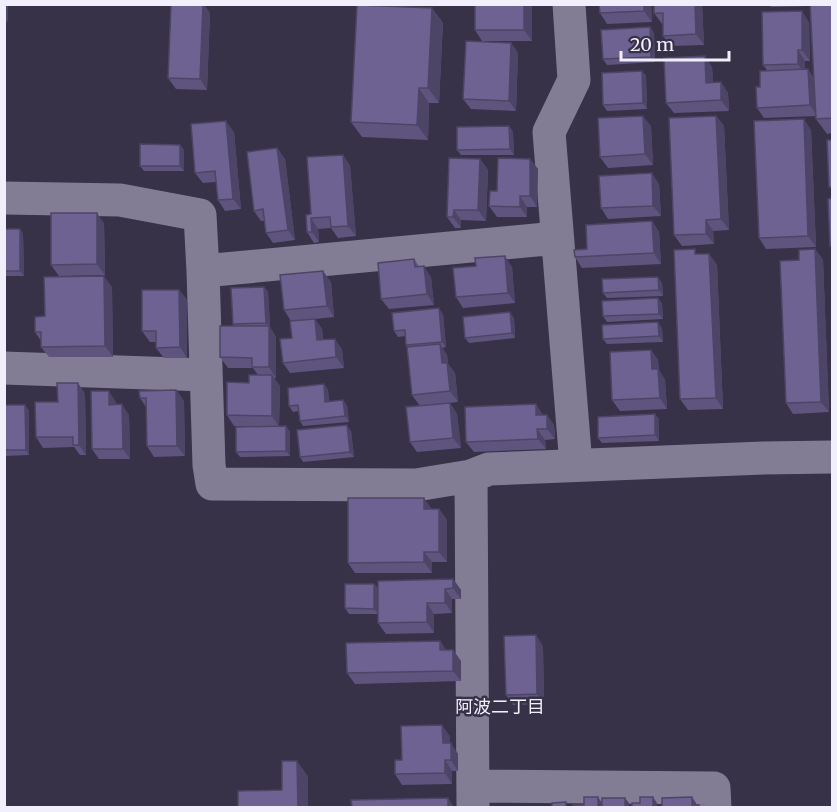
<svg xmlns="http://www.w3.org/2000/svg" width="837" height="812" viewBox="0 0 837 812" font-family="Merriweather,'Noto Sans JP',serif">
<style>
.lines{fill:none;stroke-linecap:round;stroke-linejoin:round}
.street{stroke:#827d95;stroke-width:33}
.wall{fill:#5f547e}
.shaded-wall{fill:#4d4566}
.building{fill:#6e6292;stroke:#4d4566;stroke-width:1.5}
.labels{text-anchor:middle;stroke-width:5;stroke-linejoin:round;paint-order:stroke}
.neighbourhood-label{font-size:18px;fill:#f2effd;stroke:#373247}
</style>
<rect width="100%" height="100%" fill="#373247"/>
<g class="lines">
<path class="street" d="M569,4l5,76 -25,52 27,333
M4,198l116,2 80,15 3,56 354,-33
M203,271l6,194 3,19 204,1 55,-9
M4,368l202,7
M473,786l241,2 1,20
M473,808l-2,-332 18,-7 274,-11 69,-1"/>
</g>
<path class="wall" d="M532,4v37h-50l-7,-11z
M651,4l1,18 -45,2 -7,-11z
M702,4l2,41 -33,1 -8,-10v-12h-1l-8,-11z
M769,4h41v2l-39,1z
M832,4v129l-5,1 -11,-15v-3l-52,2 -7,-10 3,-21 7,-17 -4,-5 46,-43 1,39h-5v8l9,9z
M432,8l11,15 -4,80h-10l-1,37 -66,-3 -11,-15z
M210,13l-3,77 -31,-1 -8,-11z
M650,27l4,6 1,29 -48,3 -4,-6z
M511,43l7,10 -2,58 -45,-2 -8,-10z
M712,67l1,15h8l7,11 1,18 -55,2 -8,-10z
M642,71l4,5 1,33 -40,2 -4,-6z
M716,116l8,10 5,104 -16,1 1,13 -32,2 -8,-11z
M509,126l4,6 1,23h-53l-4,-5z
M651,126l2,39 -45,3 -8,-11z
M811,130l5,117 -50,2 -7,-11z
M234,132l7,77 -16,2 -7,-11 -2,-18 -13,1 -8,-10z
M180,145l4,5v21h-40l-4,-5z
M277,148l8,11 10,81 -22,3 -7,-10 -2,-12h-3l-7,-10z
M343,155l7,11 6,70 -18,2 -7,-10 -13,1 1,13 -5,1 -7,-11 4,-18z
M480,159l8,11 -2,51 -25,-1v8h-6l-8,-11z
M530,159l8,10 -1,38h-10v10h-30l-8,-11 8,-15z
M659,184l2,32 -53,3 -7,-11z
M652,221l7,11 2,32 -79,4 -7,-11 12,-8z
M104,223l1,52 -46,1 -8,-11z
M4,229h16l3,5 1,42h-20z
M815,249l8,11 6,152 -36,2 -7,-11 13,-143z
M698,254h11l8,11 6,144 -35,1 -8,-11z
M414,259l5,7 12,11 3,28 -45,4 -8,-10z
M512,267l3,36 -52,5 -7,-11z
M331,282l3,35 -19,2 7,10 1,11 19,9 2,19 -54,5 -7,-10 9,-25 -1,-17 -7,-11z
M662,283l1,13 -56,2 -4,-5z
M112,287l1,70h-64l-8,-10v-6l-6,-9 10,-16z
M264,287l4,5 2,35 6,10v41h-2l6,8 -1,40h7l4,6v24l-50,1 -4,-5 33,-25 -35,-1 -7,-11 22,-32 9,-8 -5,-7h-25l-8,-11 14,-31 -1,-2z
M179,290l8,10v58h-23l-8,-10v-6h-6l-8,-11z
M658,298l4,6 1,15 -56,3 -4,-6z
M443,314l3,33 -4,1 5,7 1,9 7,9 3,29 -38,4 -8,-11 -5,-48 -1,-2 -1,-9 -7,1 -4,-6z
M514,318l1,20 -46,5 -4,-5z
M662,328l1,14 -56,2 -4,-5z
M651,350l7,10 1,10 6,10 2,29 -47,2 -8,-11z
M78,383l7,11 1,61h-6l-6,-8 -31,1 -7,-11z
M324,384l4,6 1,12 14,-2 4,6 2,16 -46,4 -3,-5 -2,-10 -5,1 -4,-6z
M176,390l8,11 1,55 -31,1 -7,-11 -1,-39 -6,-9z
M116,402v3l13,10 1,44h-31l-7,-10z
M450,403l7,11 4,34 -44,4 -7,-10z
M4,405h21l4,6v44l-25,1z
M543,415h4l7,10 1,14 -10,1 1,9 -72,3 -8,-10z
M659,419v22l-57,2 -4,-5z
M351,431l3,26 -51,5 -3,-5z
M432,509h7l8,11v42h-15v11h-77l-7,-10z
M453,579l8,11v9h-9v14l-18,1v19l-48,1 -8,-11z
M374,584l4,5v25h-29l-4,-6z
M440,641l6,9h7l8,11v20l-106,3 -8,-11z
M543,646l1,58 -31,1 -7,-10z
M450,736v7l8,11v17h-6v13l-50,1 -7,-11 7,-14z"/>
<path class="shaded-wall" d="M4,4h3l1,3v16l-4,-6z
M203,4h1l6,9 -3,77 -7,-11z
M524,4h8v37l-8,-11z
M644,4h7l1,18 -8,-11z
M695,4h7l2,41 -8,-11z
M432,8l11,15 -4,80 -11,-15z
M802,11l7,11 1,39 -8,-11z
M650,27l4,6 1,29 -4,-5z
M511,43l7,10 -2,58 -7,-10z
M798,50l7,11v14l-7,-11z
M705,56l7,11 2,26 -8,-10z
M808,69l7,10 2,37 -7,-11z
M642,71l4,5 1,33 -4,-6z
M721,82l7,11 1,18 -8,-11z
M419,88l10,15 -1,37 -11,-15z
M643,116l8,10 2,39 -8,-11z
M716,116l8,10 5,104 -8,-11z
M804,119l7,11 5,117 -8,-11z
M226,121l8,11 7,77 -8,-10z
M509,126l4,6 1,23 -4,-6z
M180,145l4,5v21l-4,-5z
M277,148l8,11 10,81 -7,-10z
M343,155l7,11 6,70 -8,-10z
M480,159l8,11 -2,51 -8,-11z
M530,159l8,10 -1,38 -7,-11z
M652,173l7,11 2,32 -8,-10z
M520,196l7,11v10l-7,-10z
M454,210l7,10v8l-8,-11z
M97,213l7,10 1,52 -8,-11z
M311,218l7,11 1,13 -7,-10z
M706,220l7,11 1,13 -8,-10z
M652,221l7,11 2,32 -7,-11z
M20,229l3,5 1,42 -4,-5z
M815,249l8,11 6,152 -8,-10z
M709,254l8,11 6,144 -7,-11z
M505,256l7,11 3,36 -7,-10z
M424,266l7,11 3,28 -7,-11z
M323,271l8,11 3,35 -7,-11z
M104,276l8,11 1,70 -8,-11z
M658,277l4,6 1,13 -4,-6z
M264,287l4,5 2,35 6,10v41l-7,-11v-40l-3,-4z
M179,290l8,10v58l-7,-11z
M658,298l4,6 1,15 -4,-5z
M439,308l4,6 3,33 -4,-5z
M510,312l4,6 1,20 -3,-5z
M315,319l7,10 3,22 -8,-11z
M658,322l4,6 1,14 -4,-6z
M335,339l7,10 2,19 -8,-11z
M440,344l7,11 1,9 7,9 3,29 -8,-11 -8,-28z
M651,350l7,10 1,10 6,10 2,29 -7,-11 -8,-29z
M272,375l8,11 -1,41 -7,-11z
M78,383l7,11 1,61 -7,-10z
M324,384l4,6 1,18 -4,-6z
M176,390l8,11 1,55 -8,-10z
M109,391l7,11 1,14 -8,-11z
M343,400l4,6 2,16 -4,-6z
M450,403l7,11 4,34 -8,-10z
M122,404l7,11 1,44 -7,-10z
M536,404l7,11h-7z
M25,405l4,6v44l-3,-5z
M655,414l4,5v22l-4,-6z
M547,415l7,10 1,14 -8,-10z
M347,425l4,6 3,26 -4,-5z
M286,426l4,6v24l-4,-5z
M537,429l8,11 1,9 -8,-10z
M424,498l8,11h-8z
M439,509l8,11v42l-8,-10z
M424,552l8,10v11l-8,-11z
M453,579l8,11v9l-8,-11z
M374,584l4,5v25l-4,-5z
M445,589l7,10v14l-7,-10z
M427,603l7,11v19l-7,-11z
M536,635l7,11 1,58 -7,-10z
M440,641l7,11 -7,-2z
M453,650l8,11v20l-8,-10z
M442,725l8,11v18l-7,-11z
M451,743l7,11v17l-7,-11z
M445,760l7,11v13l-7,-11z
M297,761l11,15v31h-10z
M598,797l4,6v4h-4z
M653,797l4,6v4h-4z
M692,797l4,6v4l-4,-2z
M448,798l6,9h-6z
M625,798l4,5v4h-4z"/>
<path class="building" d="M171,4h32l-3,75 -32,-1z
M475,4h49v26h-49z
M599,4h45v7l-44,2z
M654,4h41l1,30 -33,2v-23h-9z
M810,4h22v114l-16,1z
M357,5l75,3 -4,80h-9l-2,37 -66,-3z
M802,11v39h-4v14l-35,1 -1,-53z
M650,27l1,30 -48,2 -2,-29z
M466,41l45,2 -2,58 -46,-2z
M705,56l1,27 15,-1v18l-55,3 -2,-45z
M808,69l2,36 -53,3 -1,-21h4v-16z
M642,71l1,32 -40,2 -1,-32z
M643,116l2,38 -45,3 -2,-39z
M716,116l5,103 -15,1v14l-32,1 -5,-117z
M804,119l4,117 -49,2 -5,-117z
M226,121l7,78 -15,1 -3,-29 -20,2 -4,-49z
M509,126l1,23 -53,1v-23z
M827,140h5v47h-3z
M140,144l40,1v21h-40z
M277,148l11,82 -22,3 -3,-24 -9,2 -7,-59z
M343,155l5,71 -17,1 -1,-10 -19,1 1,14h-5l-1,-17 5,-1 -4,-57z
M449,158l31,1 -2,51h-24l-1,7h-6z
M498,158l32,1v37h-10v11l-31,-1 1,-15h7z
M652,173l1,33 -52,2 -2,-32z
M832,198v47l-2,1 -2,-47z
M51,213h46v51l-46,1z
M652,221l2,32 -79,4 -1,-7 13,-1 -1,-24z
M4,229h16v42h-16z
M695,249v5h14l7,144 -36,1 -6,-149z
M815,249l6,153 -35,1 -6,-142 19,-1v-10z
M505,256l3,37 -52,4 -3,-29 23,-2 -1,-8z
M414,259l1,8 9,-1 3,28 -46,5 -3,-36z
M323,271l4,35 -43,4 -4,-35z
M104,276l1,70 -64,1v-15h-6v-15l10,-1 -1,-39z
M658,277l1,13 -56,3 -1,-14z
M264,287l2,36 -33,1 -2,-36z
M142,290h37l1,57 -24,1v-17h-14z
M658,298l1,16 -56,2 -1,-15z
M439,308l3,34 -36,3 -1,-15 -11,1 -2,-18z
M510,312l2,21 -47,5 -2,-21z
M315,319l2,21 18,-1 1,18 -53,6 -3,-24 12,-1 -2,-17z
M658,322l1,14 -56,3 -1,-14z
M220,326h49v41h-17v-9l-32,-1z
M440,344l2,19h5l3,28 -38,4 -5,-48z
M651,350l1,19h6l2,29 -48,2 -2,-48z
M249,375h23v41l-45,-1v-33l22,1z
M57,383h21l1,62h-6v-8h-37l-1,-35h23z
M324,384l1,18 18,-2 2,16 -45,5 -2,-16 -9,1 -1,-18z
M176,390l1,56h-30l-1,-48h-6l-1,-7z
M91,391h18v14l13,-1 1,45h-31z
M450,403l3,35 -43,4 -4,-35z
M536,404v11h11v14h-10l1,10 -72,3 -1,-35z
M4,405h21l1,45h-22z
M655,414v21l-57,3v-21z
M347,425l3,27 -50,5 -3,-27z
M286,426v25l-50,1v-25z
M348,498h76v11h15v43h-15v10l-76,1z
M453,579v9l-8,1v14h-18v19l-49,1v-42z
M345,584h29v25l-29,-1z
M536,635l1,59 -31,1 -2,-59z
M440,641v9h13v21l-106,2 -1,-30z
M442,725l1,18h8v17h-6v13l-50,1v-14h7l-1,-34z
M282,761h15l1,46h-60v-16l44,-1z
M584,797h14v10h-25v-2h11z
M640,797h13v10h-21v-4h8z
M692,797v8h7v2h-37v-9z
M448,798v9h-96l-1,-7z
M602,798h23v9h-23z
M566,802v5h-14v-4z"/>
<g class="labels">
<g class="neighbourhood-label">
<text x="500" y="713">阿波二丁目</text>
</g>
</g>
<rect width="837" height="812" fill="none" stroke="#f2effd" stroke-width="12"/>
<path d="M621 51v9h108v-9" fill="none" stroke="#f2effd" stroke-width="3"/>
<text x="630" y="51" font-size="18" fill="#f2effd" stroke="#373247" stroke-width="4.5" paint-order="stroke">20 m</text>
</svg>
